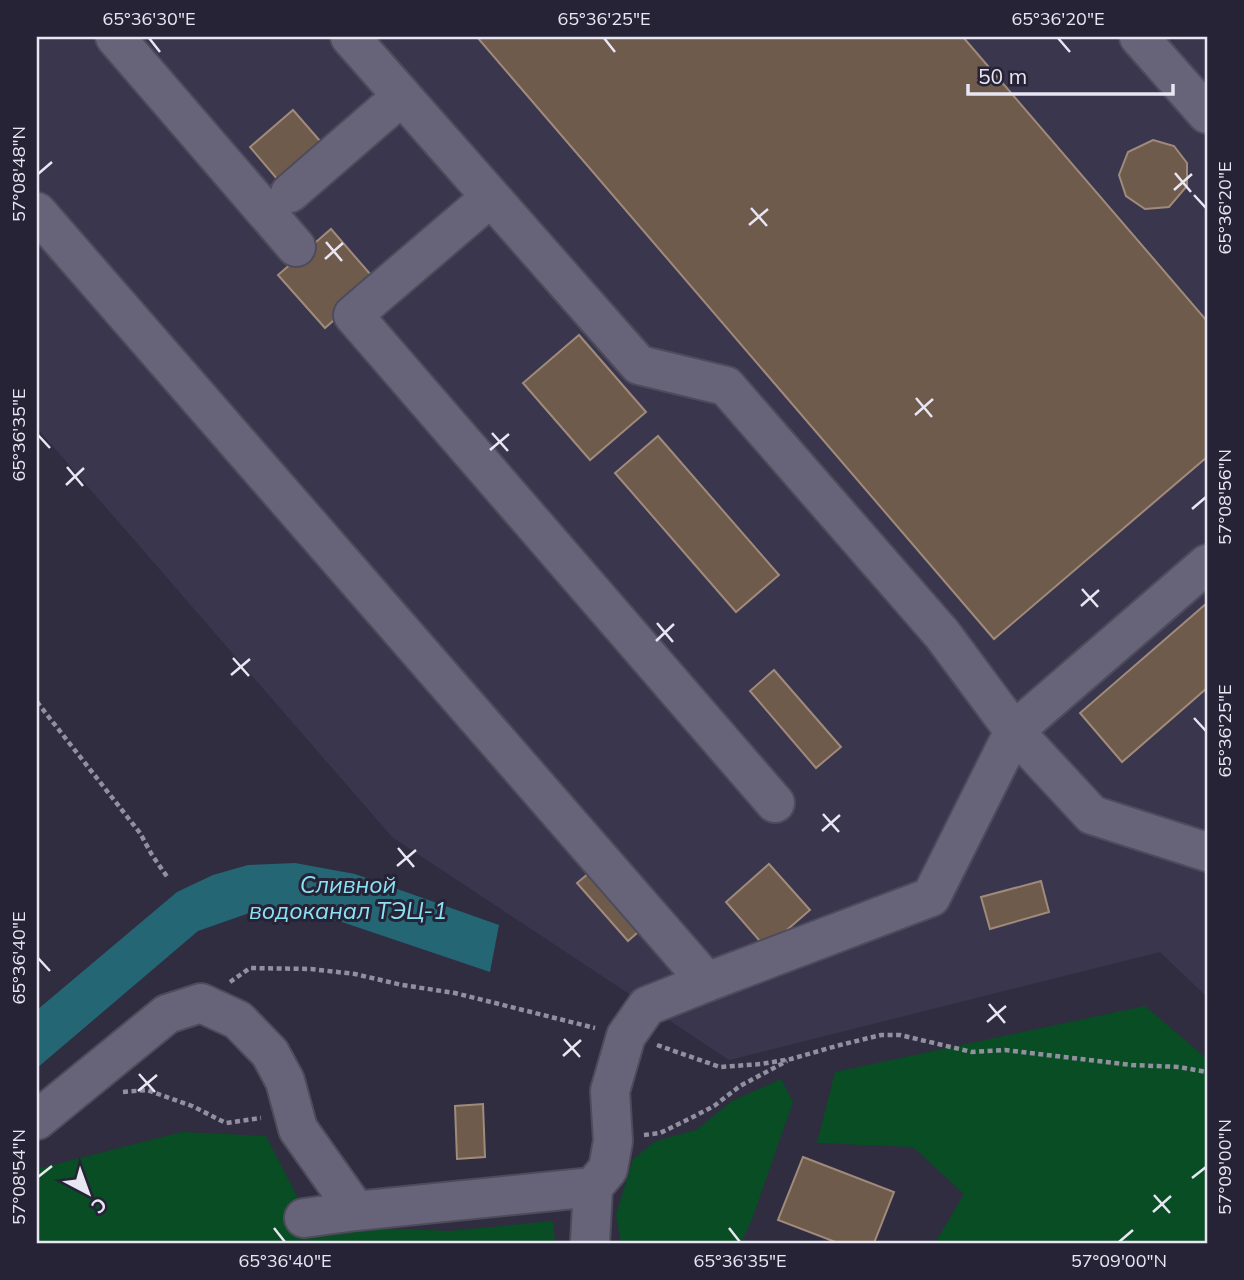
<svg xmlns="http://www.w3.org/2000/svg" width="1244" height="1280" viewBox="0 0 1244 1280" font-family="Mulish,sans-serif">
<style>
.built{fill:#3a364e}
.green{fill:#084d23}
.water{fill:#246674}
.building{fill:#6e5b4c;stroke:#a08b7b;stroke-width:2}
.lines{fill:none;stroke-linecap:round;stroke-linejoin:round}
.minor-casing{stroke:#4e4b5b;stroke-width:42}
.path{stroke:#9290a0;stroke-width:4.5;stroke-dasharray:5 3.5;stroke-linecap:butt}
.minor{stroke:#67647a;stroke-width:38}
.ticks{fill:none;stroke:#e8e6f3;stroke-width:2.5}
.labels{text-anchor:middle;stroke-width:6;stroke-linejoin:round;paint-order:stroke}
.water-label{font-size:23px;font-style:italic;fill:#8ce1f5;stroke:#262336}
.neatline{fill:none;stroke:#e8e6f3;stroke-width:2.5}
.ticks-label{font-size:18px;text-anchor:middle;fill:#e8e6f3}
</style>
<rect width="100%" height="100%" fill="#302d40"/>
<path class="built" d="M37,37h1170v960l-47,-45 -431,108 -337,-223 -355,-409z"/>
<path class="green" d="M1145,1006l62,53v184h-272l29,-49 -51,-47 -96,-4 18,-71z
M781,1079l12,23 -41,117 -11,24h-120l-5,-28 17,-56 23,-18 40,-11 36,-29z
M182,1132l84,4 36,70 69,22 78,3 104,-10 2,22h-518v-74z"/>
<path class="water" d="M295,863l60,11 144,51 -9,47 -148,-50 -52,-10 -35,-1 -57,20 -161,137v-58l140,-118 36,-17 35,-10z"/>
<path class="building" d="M477,37h486l244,284v136l-213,182z
M293,110l34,39 -43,38 -34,-40z
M1153,140l21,6 13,17v23l-18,21 -24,2 -19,-13 -7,-21 9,-23z
M331,229l46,53 -52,46 -47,-53z
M579,335l67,77 -56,48 -67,-77z
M658,436l121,139 -43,37 -121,-139z
M1207,603v85l-85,74 -42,-49z
M774,670l67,77 -25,21 -66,-77z
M769,864l41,46 -44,38 -40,-46z
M595,868l50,58 -17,15 -51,-58z
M1041,881l8,31 -59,17 -9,-32z
M483,1104l2,53 -28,2 -2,-53z
M803,1157l91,35 -20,51h-36l-60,-23z"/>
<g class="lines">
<g class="minor-casing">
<path id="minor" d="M115,37l181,210
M350,37l289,328 87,21 216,248 72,97 193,-167
M1139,37l68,77
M290,193l112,-97
M491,197l-138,118 422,488
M37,212l670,770 224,-85 83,-166 78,84 115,37
M37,1120l130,-106 34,-11 37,17 32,33 15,28 13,48 58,82
M593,1187l15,-18 5,-28 -3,-50 16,-55 21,-30 60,-24
M304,1218l52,-7 237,-24 -3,56"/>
</g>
<path class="path" d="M37,702l103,131 12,22 16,23
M230,982l20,-14 61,1 44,5 47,11 53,8 140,35
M657,1045l63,22 41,-3 30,-5 49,-14 41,-10h19l72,17 33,-2 127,15 47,2 28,5
M123,1092l24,-2 45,16 34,17 35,-5
M644,1135l16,-2 31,-15 23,-12 26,-20 47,-25"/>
<use href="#minor" class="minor"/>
</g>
<path class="ticks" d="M149,38l11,14M604,38l11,14M1058,38l12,14M1175,173l16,19M38,174l14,-12M1174,190l18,-16M1194,195l12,13M751,208l16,18M749,225l19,-16M326,242l16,19M325,259l18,-16M916,398l16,19M915,415l18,-16M492,433l16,18M38,435l12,13M490,450l19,-16M67,467l16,19M66,485l18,-17M1192,509l14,-12M1082,589l16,18M1081,606l18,-16M657,623l16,19M656,641l18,-17M233,658l16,18M231,675l19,-16M1194,718l12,13M823,814l16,18M822,831l18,-16M398,848l16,19M397,866l19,-16M38,958l12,13M989,1004l16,19M987,1022l19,-16M564,1039l16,18M563,1056l18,-16M139,1074l16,18M138,1091l19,-16M38,1177l14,-11M1192,1178l14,-11M1154,1195l16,18M1153,1212l18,-16M274,1228l11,14M729,1228l11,14M1119,1242l14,-12"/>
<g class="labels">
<g class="water-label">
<text x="348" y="893">Сливной<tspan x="348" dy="26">водоканал ТЭЦ-1</tspan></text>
</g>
</g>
<rect width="1244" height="1280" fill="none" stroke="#262336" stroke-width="77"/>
<g transform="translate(88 1193) rotate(139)" stroke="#262336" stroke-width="5" paint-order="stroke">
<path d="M0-5L12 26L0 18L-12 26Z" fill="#e8e6f3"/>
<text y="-10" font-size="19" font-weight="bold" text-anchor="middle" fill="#e8e6f3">С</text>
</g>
<path d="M968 84v10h205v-10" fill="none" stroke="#e8e6f3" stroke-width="3.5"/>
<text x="978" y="84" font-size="21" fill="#e8e6f3" stroke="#262336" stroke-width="5" paint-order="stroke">50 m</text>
<rect x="38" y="38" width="1168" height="1204" class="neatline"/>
<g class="ticks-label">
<text x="149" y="25">65°36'30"E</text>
<text x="604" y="25">65°36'25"E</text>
<text x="1058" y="25">65°36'20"E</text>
<text transform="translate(19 174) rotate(-90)" y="6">57°08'48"N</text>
<text transform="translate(1225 208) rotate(-90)" y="6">65°36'20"E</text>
<text transform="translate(19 435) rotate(-90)" y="6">65°36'35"E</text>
<text transform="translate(1225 497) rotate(-90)" y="6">57°08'56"N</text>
<text transform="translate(1225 731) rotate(-90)" y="6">65°36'25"E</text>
<text transform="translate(19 958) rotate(-90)" y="6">65°36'40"E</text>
<text transform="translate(1225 1167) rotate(-90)" y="6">57°09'00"N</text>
<text transform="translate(19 1177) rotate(-90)" y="6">57°08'54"N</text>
<text x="285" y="1267">65°36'40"E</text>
<text x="740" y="1267">65°36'35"E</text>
<text x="1119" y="1267">57°09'00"N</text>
</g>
</svg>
